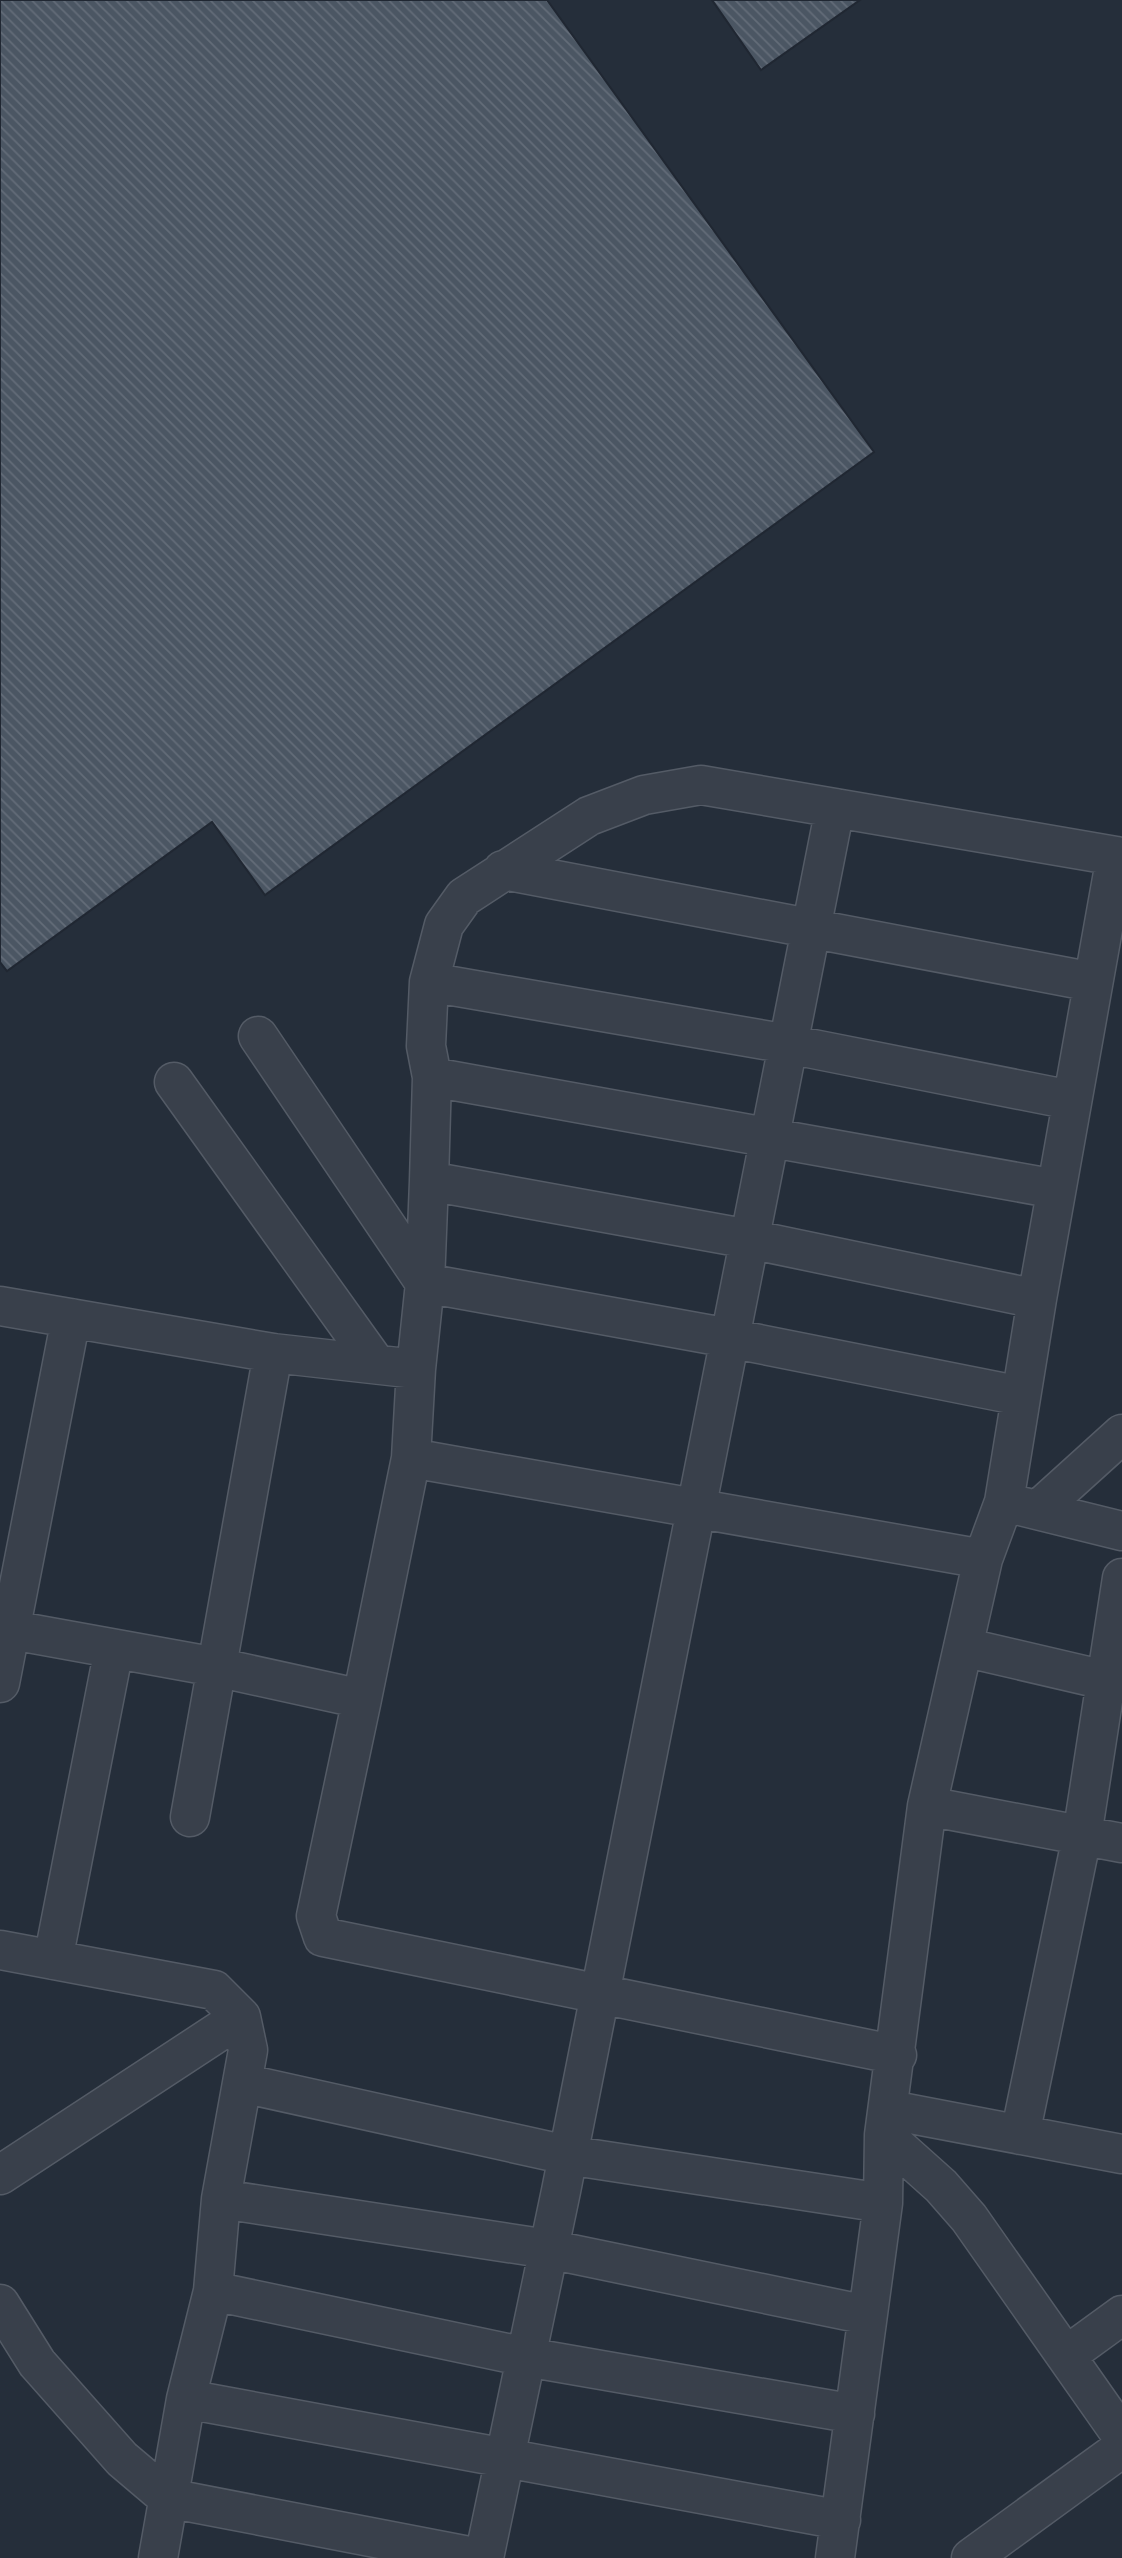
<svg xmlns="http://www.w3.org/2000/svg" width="1122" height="2558" viewBox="0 0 1122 2558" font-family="Helvetica,sans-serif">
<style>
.building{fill:url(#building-back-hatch);stroke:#202732;stroke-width:2}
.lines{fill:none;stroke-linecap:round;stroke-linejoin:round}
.minor-casing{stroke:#545b66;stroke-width:41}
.minor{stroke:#39404b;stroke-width:38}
</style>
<defs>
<pattern id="building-back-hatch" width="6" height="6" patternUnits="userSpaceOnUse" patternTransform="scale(1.75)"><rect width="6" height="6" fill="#4b5663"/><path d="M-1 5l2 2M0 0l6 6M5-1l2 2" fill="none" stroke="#636c78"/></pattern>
</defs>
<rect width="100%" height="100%" fill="#252e3a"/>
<path class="building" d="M0,0h547l327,452 -609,443 -53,-73 -205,149 -7,-9z
M712,0h148l-99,70z"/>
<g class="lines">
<g class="minor-casing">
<path id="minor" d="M503,870l590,112
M429,982l359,62 283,56
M258,1036l167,247 304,55 292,58
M432,1077l624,112
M174,1082l202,282
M429,1181l320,58 288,60
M0,1306l273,47 143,16 9,-86 4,-102 3,-104 -6,-31 3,-64 15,-57 20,-28 125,-81 55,-21 57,-10 421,72
M411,1458l572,101
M1004,1502l118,29
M1038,1510l84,-76
M0,1628l216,39 146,32 -46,217 7,21 574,118
M963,1647l159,37
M0,1683l71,-365
M362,1699l49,-241 5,-89
M927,1806l195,37
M190,1817l83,-464
M0,1950l214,40 27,27 7,33 -27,149 -8,92 -27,108 -28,159
M53,1960l61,-311
M242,2083l325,72 316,48
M890,2110l232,44
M884,2135l57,51 28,32 153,218
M1020,2135l62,-299 40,-258
M0,2175l241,-158
M221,2199l327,50 319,66
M213,2291l313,66 329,57
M0,2304l37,59 85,96 46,39 311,60
M1067,2355l55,-40
M186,2399l655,121
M484,2558l77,-367 274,-1383
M835,2558l48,-355 1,-68 43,-329 56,-247 21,-57 33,-203 79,-443
M971,2558l151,-110"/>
</g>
<use href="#minor" class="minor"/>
</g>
</svg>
